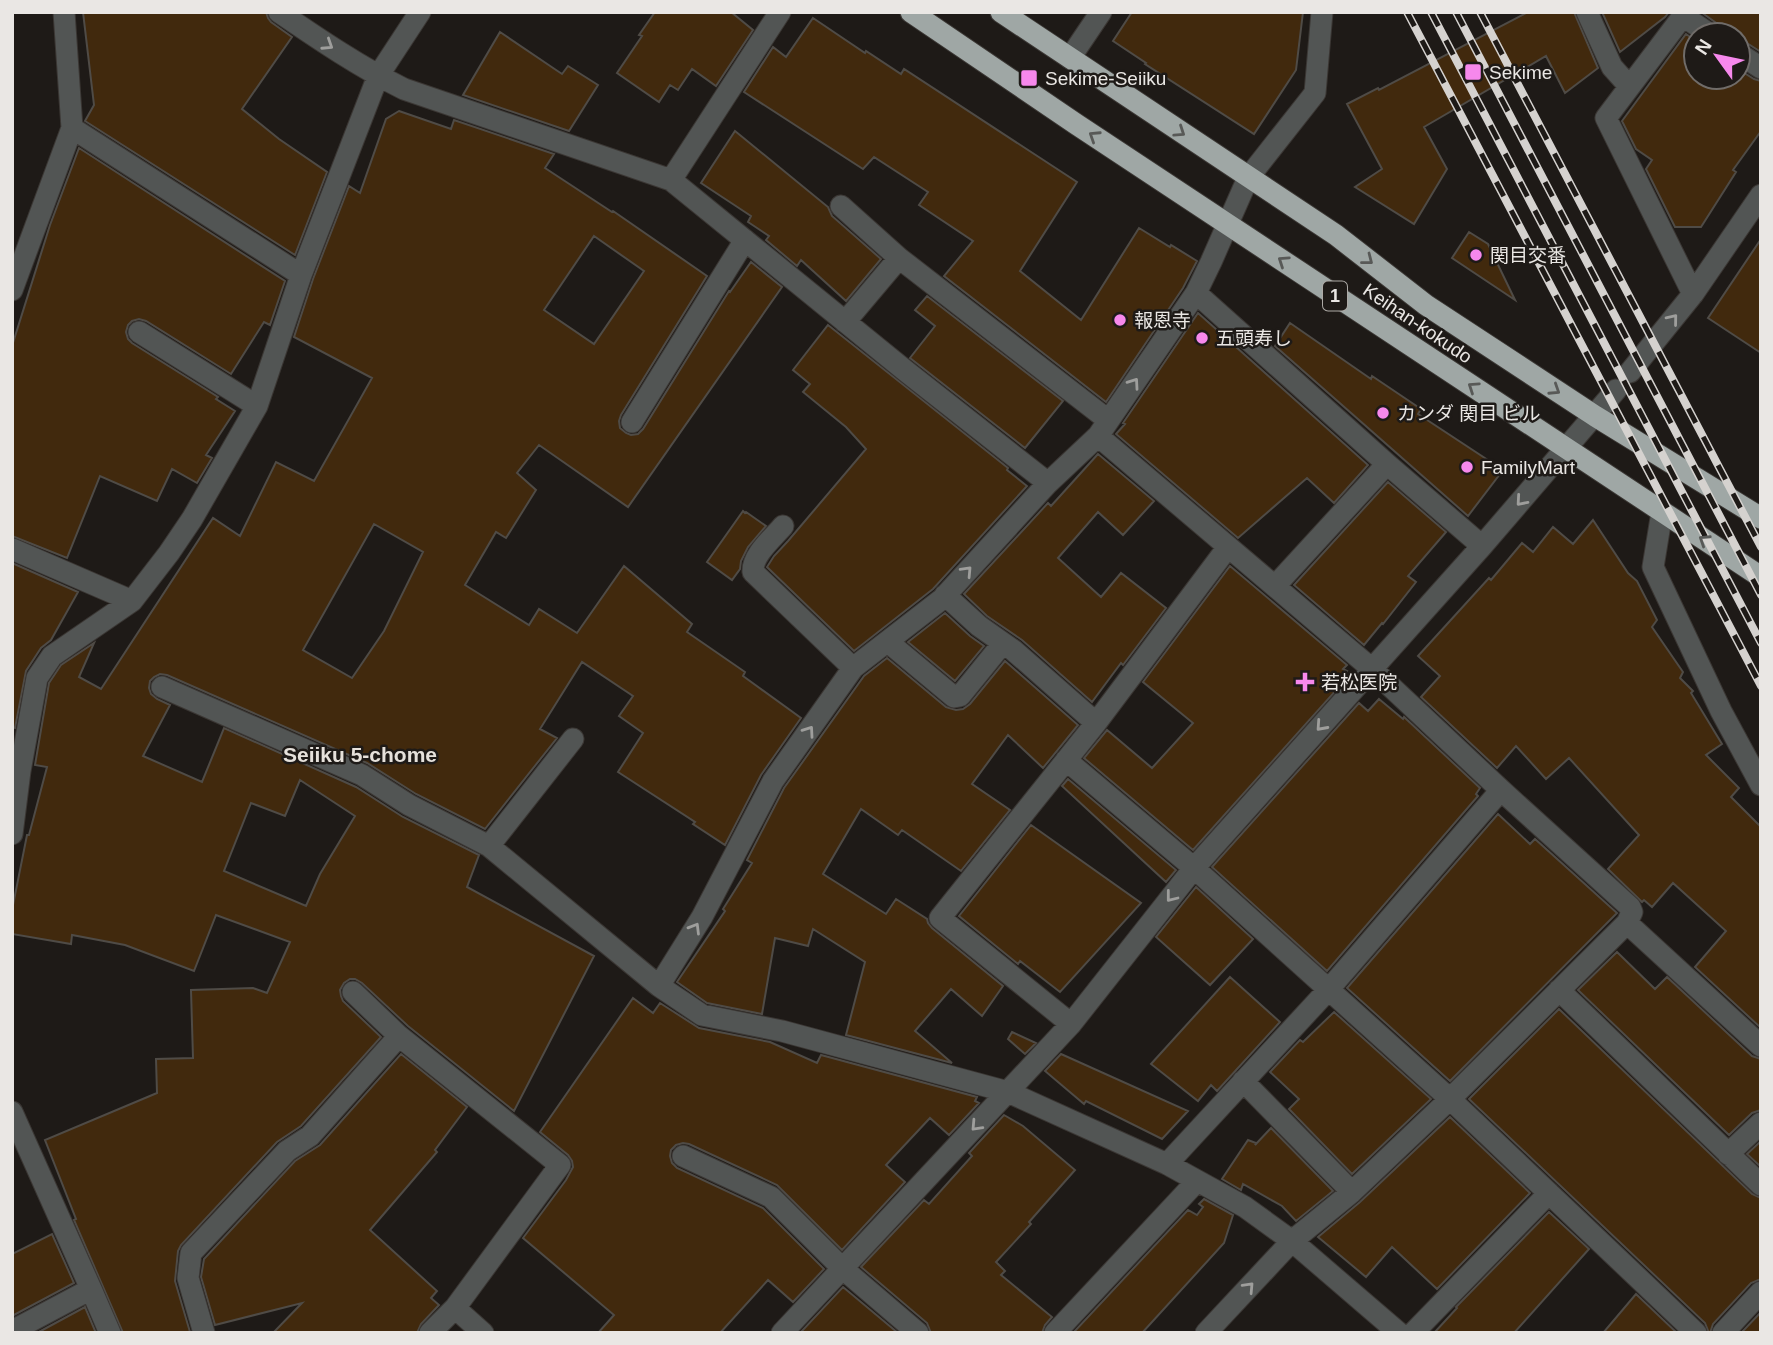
<svg xmlns="http://www.w3.org/2000/svg" width="1773" height="1345" viewBox="0 0 1773 1345" font-family="Helvetica,'Noto Sans JP',sans-serif">
<style>
.building{fill:#41290d;stroke:#4f4b46;stroke-width:2;fill-rule:evenodd}
.lines{fill:none;stroke-linecap:round;stroke-linejoin:round}
.minor-casing{stroke:#3b3734;stroke-width:23}
.highway-casing{stroke:#3b3734;stroke-width:23}
.minor{stroke:#525554;stroke-width:21}
.highway{stroke:#9fa7a5;stroke-width:21}
.rail-casing{stroke:#d5d2cf;stroke-width:8}
.rail{stroke:#1e1a17;stroke-width:5;stroke-dasharray:16;stroke-linecap:butt}
.oneway{stroke:#9e9e9c}
.oneway2{stroke:#585957}
.poi-dot{fill:#f688ec;stroke:#1e1a17;stroke-width:2.5}
.labels{text-anchor:middle;stroke-width:5;stroke-linejoin:round;paint-order:stroke}
.shield{fill:#1e1a17;stroke:#adaaa6;stroke-width:2}
.shield-label{font-size:18px;font-weight:bold;fill:#eae7e4}
.poi-label{font-size:19px;fill:#eae7e4;stroke:#1e1a17;text-anchor:start}
.street-label{font-size:19px;fill:#eae7e4;stroke:#1e1a17}
.neighbourhood-label{font-size:21px;font-weight:bold;fill:#e6e1db;stroke:#1e1a17}
</style>
<rect width="100%" height="100%" fill="#1e1a17"/>
<path class="building" d="M83,12h183l2,6 3,4 21,15 -50,72 37,30 48,33 -32,83 -210,-134 9,-16z
M655,12h76l22,18 -37,56 -24,-17 -14,21 -8,-5 -11,17 -42,-29 25,-37 -3,-1z
M1132,12h171l-7,58 -42,64 -109,-70 1,-1 -33,-22z
M1528,12h46l24,56 -33,25 -19,-37 -122,71 23,42 -33,55 -59,-37 27,-18 -35,-65 31,-16 1,2z
M1602,12h67l-4,5 -45,35z
M1701,12h60v40l-16,-10 -7,-2v-5h-14l-2,-6 -3,-4z
M813,18l52,35 1,-2 35,23 3,-5 173,113 -57,89 61,49 58,-92 31,19 1,-2 26,16 -14,27 -77,114 -162,-126 29,-35 -54,-36 9,-13 -54,-35 -11,12 -119,-77 29,-45 13,10z
M500,32l62,42 6,-8 30,19 -29,46 -106,-36z
M1686,34l10,7v36h42v-8l16,10 7,2v50l-28,39 3,2 -35,55h-26l-29,-58 6,-9 -16,-11 -14,-28z
M399,111l52,18 3,-9 100,34 -9,14 67,44 1,-1 94,65 -86,139 -2,6 1,7 6,5 5,2 7,-1 5,-5 86,-138 1,1 21,-30 31,25 -154,220 -89,-62 -22,28 19,17 -30,48 -10,-6 -31,53 64,40 10,-16 38,24 47,-67 68,58 -5,8 58,40 -2,4 58,42 -40,57 -36,70 -32,-21 2,-2 -77,-50 25,-39 -24,-17 14,-20 -51,-34 -42,67 17,9 -72,91 -69,-35 -49,-31 -200,-88 -7,-1 -6,3 -4,4 -1,7 2,6 6,5 13,6 -27,51 59,26 22,-54 132,59 47,30 76,38 -12,32 127,69 -80,155 -106,-85 -46,-43 -7,-4h-5l-6,4 -4,7 1,6 2,5 38,36 -80,89 -24,16 -96,103 -3,6 -3,30 15,51 -67,1 -49,-113 2,-1 -31,-79 112,-47 -1,-34 37,-1 -2,-68 62,-2 14,5 23,-51 -74,-27 -22,56 -69,-26 -53,-10 -1,9 -59,-10v-24l15,-75h2l18,-68 -12,-2 14,-82 12,-18 33,-22 -15,34 22,12 112,-171 27,18 36,-74 38,19 58,-103 -78,-41 19,-58 36,-93 11,7 26,-74zM594,236l50,35 -50,73 -50,-34zM374,524l49,28 -39,79 -32,47 -49,-28zM300,780l55,36 -35,58 -14,32 -82,-35 27,-68 34,13z
M735,131l93,76 4,9 49,43 -35,42 -45,-41 -4,6 -31,-26 3,-4 -21,-14 3,-6 -50,-33z
M79,148l206,133 -15,44 -6,-3 -33,52 -85,-53 -7,-2 -7,2 -4,4 -2,7 2,7 4,4 86,54 -2,2 19,12 -29,44 6,3 -15,25 -25,-14 -15,32 -57,-25 -33,82 -55,-22v-190l38,-121z
M1469,232l19,12 27,56 -63,-42z
M1761,239v114l-53,-35z
M927,296l136,105 -38,47 -115,-90 25,-32 -20,-16z
M1198,313l170,152 -34,38 -27,-25 -69,60 -122,-104 9,-10 -2,-1z
M1290,323l81,56 1,-3 49,33 -3,5 85,56 -35,46 -193,-170z
M828,325l180,143 -1,2 20,16 -94,103 -79,62 -87,-84 7,-11 14,-15 78,-92 -20,-22 -43,-35 7,-8 -17,-14z
M1098,454l56,47 -31,34 -25,-23 -40,46 43,39 20,-24 45,35 -43,57 -2,-2 -29,39 -70,-62 -35,-24 -23,-22 84,-91 3,3z
M1388,482l58,50 -38,44 8,6 -33,42 -1,-1 -18,22 -70,-60z
M743,511l2,2 1,-1 20,14 -18,21 -7,14 -1,8 -8,11 -25,-18z
M1593,520l35,53 9,8 20,39 -5,7 31,45 -3,6 13,13 -2,2 31,51 -16,11 33,33 -8,9 30,30v201l-66,-61 31,-36 -53,-48 -21,24 -8,-7 -2,2 -34,-33 31,-34 -70,-77 -23,21 -30,-33 -19,22 -76,-71 19,-21 -22,-20 71,-78 2,2 31,-37 11,9 20,-25 20,17z
M12,563l66,29 -27,48 -10,8 -15,23 -11,57 -3,-1z
M1230,566l117,99 -4,4 4,2 -11,14 3,2 -146,163 -109,-92 23,-28 45,38 41,-45 -50,-41z
M945,613l25,23 14,10 -29,35 -47,-39z
M887,658l59,49 10,3 7,-1 7,-5 35,-43 73,64 -35,43 -35,-33 -36,49 38,26 -49,61 -59,-41 -4,5 -37,-26 -38,65 63,40 10,-15 31,20 1,4 4,5 71,58 -21,30 -31,-27 -36,42 37,32 -106,-28 19,-73 -52,-33 -5,17 -33,-8 -13,76 -55,-11 -30,-21 48,-71 -2,-2 29,-46 -5,-3 37,-72 80,-112z
M1379,699l24,20 1,-2 76,71 -4,6 2,2 -151,175 -115,-104 147,-164 9,8z
M1068,779l108,91 -10,12 -104,-96z
M1498,814l32,30 5,-5 82,74 -167,168 -103,-93z
M1031,825l110,78 -81,89 -40,-31 -2,3 -59,-48z
M1196,887l57,52 -43,46 -54,-48z
M1617,952l38,37 12,-12 85,79 9,3v51l-9,3 -23,22 -151,-145z
M1230,977l50,45 -63,69 -6,-6 -13,16 -47,-37z
M633,998l20,15 7,-10 39,25 71,14 47,21 4,-8 156,42 -2,4 4,2 -30,32 -19,-17 -44,47 19,17 -63,68 -65,-65 -88,-41 -6,-1 -7,2 -5,5 -1,6 2,7 5,5 86,40 61,61 -31,33 -25,-22 -48,53h-122l16,-18 -91,-77 43,-58 7,-13 -1,-6 -4,-6 -28,-23z
M1559,1009l193,185 9,4v81l-10,4 -38,41 -3,9h-1l-4,-10 -236,-224z
M1334,1012l97,87 -79,75 -63,-65 10,-10 -29,-27 30,-32 3,2z
M1012,1032l24,11 -11,11 -17,-15z
M401,1054l66,53 -32,43 2,2 -67,78 67,61 -6,7 8,7 -18,19 -4,9h-144l29,-30 -87,22 -14,-48 3,-18 91,-98 25,-16z
M1061,1054l127,57 -26,28 -76,-38 -2,3 -39,-33z
M1004,1115l19,11 52,44 -46,52 2,2 -35,38 9,9 -4,4 51,42 -7,8 -3,8h-111l-4,-10 -66,-56 63,-67 5,4 43,-48 -3,-3z
M1450,1117l80,76 -93,96 -45,-42 -26,30 -48,-40 42,-35z
M1271,1128l62,63 -37,30 -14,-15 -39,-22 -2,6 -19,-11 26,-39 8,3 -1,2z
M1761,1141v26l-14,-13z
M1204,1199l29,16 -9,28 -82,90h-69l115,-123 9,5 6,-8 -4,-3z
M1549,1212l40,37 -75,84h-80l23,-25 -1,-1z
M52,1234l22,49 -62,33v-62z
M843,1287l55,46h-98z
M1636,1294l41,39h-74z
M85,1307l11,26h-59z
M1761,1312v21h-20z"/>
<g class="lines">
<g class="minor-casing">
<path id="minor" d="M279,12c41,28 81,55 125,77l267,91 236,192 141,111
M1587,12l25,55 17,19
M1686,12l-80,106 87,176
M1683,16l28,19
M1738,53l23,15
M1070,58l31,-46
M72,128l229,147
M671,180l109,-168
M841,206l58,52 209,162
M12,290l60,-162 -8,-116
M1196,293l191,171 95,82
M845,322l54,-64
M139,332l118,74
M1630,372l63,-78 68,-99
M632,422l113,-182
M1098,436l274,233 129,121 129,117 2,5 -5,11 -177,176 -98,93 -60,49 -86,92
M1662,512l-9,55 68,144 40,74
M783,526c-11,13 -31,29 -30,46l100,96
M12,549l120,52
M1275,586l112,-122
M945,595l34,31 34,24 83,73
M888,642l66,55 6,-1 43,-53
M162,687l200,88 47,30 80,41 170,140 43,29 80,16 226,61 159,72 78,43 47,34 107,92
M1066,760l128,108 256,231 246,234
M12,834l8,-63 17,-93 15,-22 80,-55 37,-48 23,-34 65,-113 44,-131 77,-199 42,-64
M489,846l84,-107
M1627,923l134,123
M659,986l43,-69 71,-136 80,-113 89,-69 106,-116 50,-47 98,-143 15,-31 37,-84 67,-85 7,-81
M1559,990l202,195
M353,992l46,44 161,129 -105,143 -25,25
M1071,1024l-131,-106 156,-195 132,-176
M1243,1081l109,111
M12,1112l79,177 -79,42
M1728,1154l33,-31
M683,1156l88,41 71,71 76,65
M1167,1164l162,-175 172,-199
M91,1289l19,44
M455,1308l28,25
M204,1333l-16,-55 3,-25 96,-102 23,-15 89,-100
M782,1333l289,-309 123,-156 288,-322 134,-156
M1055,1333l142,-152
M1413,1333l136,-140
M1723,1333l38,-41"/>
</g>
<g class="highway-casing">
<path id="highway" d="M911,12l165,112 685,453
M1001,12l335,223 90,70 169,111 166,102"/>
</g>
<use href="#minor" class="minor"/>
<use href="#highway" class="highway"/>
<g class="rail-casing">
<path id="rail" d="M1407,12l354,674
M1431,12l330,631
M1456,12l305,583
M1480,12l281,535"/>
</g>
<use href="#rail" class="rail"/>
</g>
<defs><path id="oneway-chevron" d="M-2-3.5L2.5 0L-2 3.5" fill="none" stroke-width="1.6" stroke-linecap="round" stroke-linejoin="round" transform="scale(1.75)"/></defs>
<g class="oneway">
<use href="#oneway-chevron" transform="translate(328 45) rotate(33)"/>
<use href="#oneway-chevron" transform="translate(1673 319) rotate(-51)"/>
<use href="#oneway-chevron" transform="translate(1134 383) rotate(-55)"/>
<use href="#oneway-chevron" transform="translate(1521 501) rotate(131)"/>
<use href="#oneway-chevron" transform="translate(967 571) rotate(-47)"/>
<use href="#oneway-chevron" transform="translate(1321 726) rotate(132)"/>
<use href="#oneway-chevron" transform="translate(809 731) rotate(-55)"/>
<use href="#oneway-chevron" transform="translate(1171 897) rotate(128)"/>
<use href="#oneway-chevron" transform="translate(695 928) rotate(-59)"/>
<use href="#oneway-chevron" transform="translate(976 1126) rotate(133)"/>
<use href="#oneway-chevron" transform="translate(1249 1287) rotate(-47)"/>
</g>
<g class="oneway2">
<use href="#oneway-chevron" transform="translate(1180 132) rotate(34)"/>
<use href="#oneway-chevron" transform="translate(1094 136) rotate(-147)"/>
<use href="#oneway-chevron" transform="translate(1368 260) rotate(38)"/>
<use href="#oneway-chevron" transform="translate(1283 261) rotate(-146)"/>
<use href="#oneway-chevron" transform="translate(1473 387) rotate(-146)"/>
<use href="#oneway-chevron" transform="translate(1555 390) rotate(33)"/>
<use href="#oneway-chevron" transform="translate(1704 540) rotate(-147)"/>
</g>
<g class="poi-dot">
<rect x="1464" y="63" width="18" height="18" rx="3.5"/>
<rect x="1020" y="69" width="18" height="18" rx="3.5"/>
<circle cx="1476" cy="255" r="7"/>
<circle cx="1120" cy="320" r="7"/>
<circle cx="1202" cy="338" r="7"/>
<circle cx="1383" cy="413" r="7"/>
<circle cx="1467" cy="467" r="7"/>
<path d="M1301.5 671.5h7v7h7v7h-7v7h-7v-7h-7v-7h7z"/>
</g>
<g class="labels">
<rect class="shield" x="1323" y="281.5" width="24" height="29" rx="5"/>
<g class="shield-label">
<text x="1335" y="302">1</text>
</g>
<g class="poi-label">
<text x="1489" y="79">Sekime</text>
<text x="1045" y="85">Sekime-Seiiku</text>
<text x="1490" y="262">関目交番</text>
<text x="1134" y="327">報恩寺</text>
<text x="1216" y="345">五頭寿し</text>
<text x="1397" y="420">カンダ 関目 ビル</text>
<text x="1481" y="474">FamilyMart</text>
<text x="1321" y="689">若松医院</text>
</g>
<g class="street-label">
<text transform="translate(1418 323) rotate(34)" y="7">Keihan-kokudo</text>
</g>
<g class="neighbourhood-label">
<text x="360" y="762">Seiiku 5-chome</text>
</g>
</g>
<rect width="1773" height="1345" fill="none" stroke="#eae7e4" stroke-width="28"/>
<g transform="translate(1717 56) rotate(303)"><circle r="33" fill="#1e1a17" stroke="#706c69" stroke-width="2"/>
<path d="M0-5L12 26L0 18L-12 26Z" fill="#f688ec"/>
<text y="-10" font-size="19" font-weight="bold" text-anchor="middle" fill="#eae7e4">N</text>
</g>
</svg>
